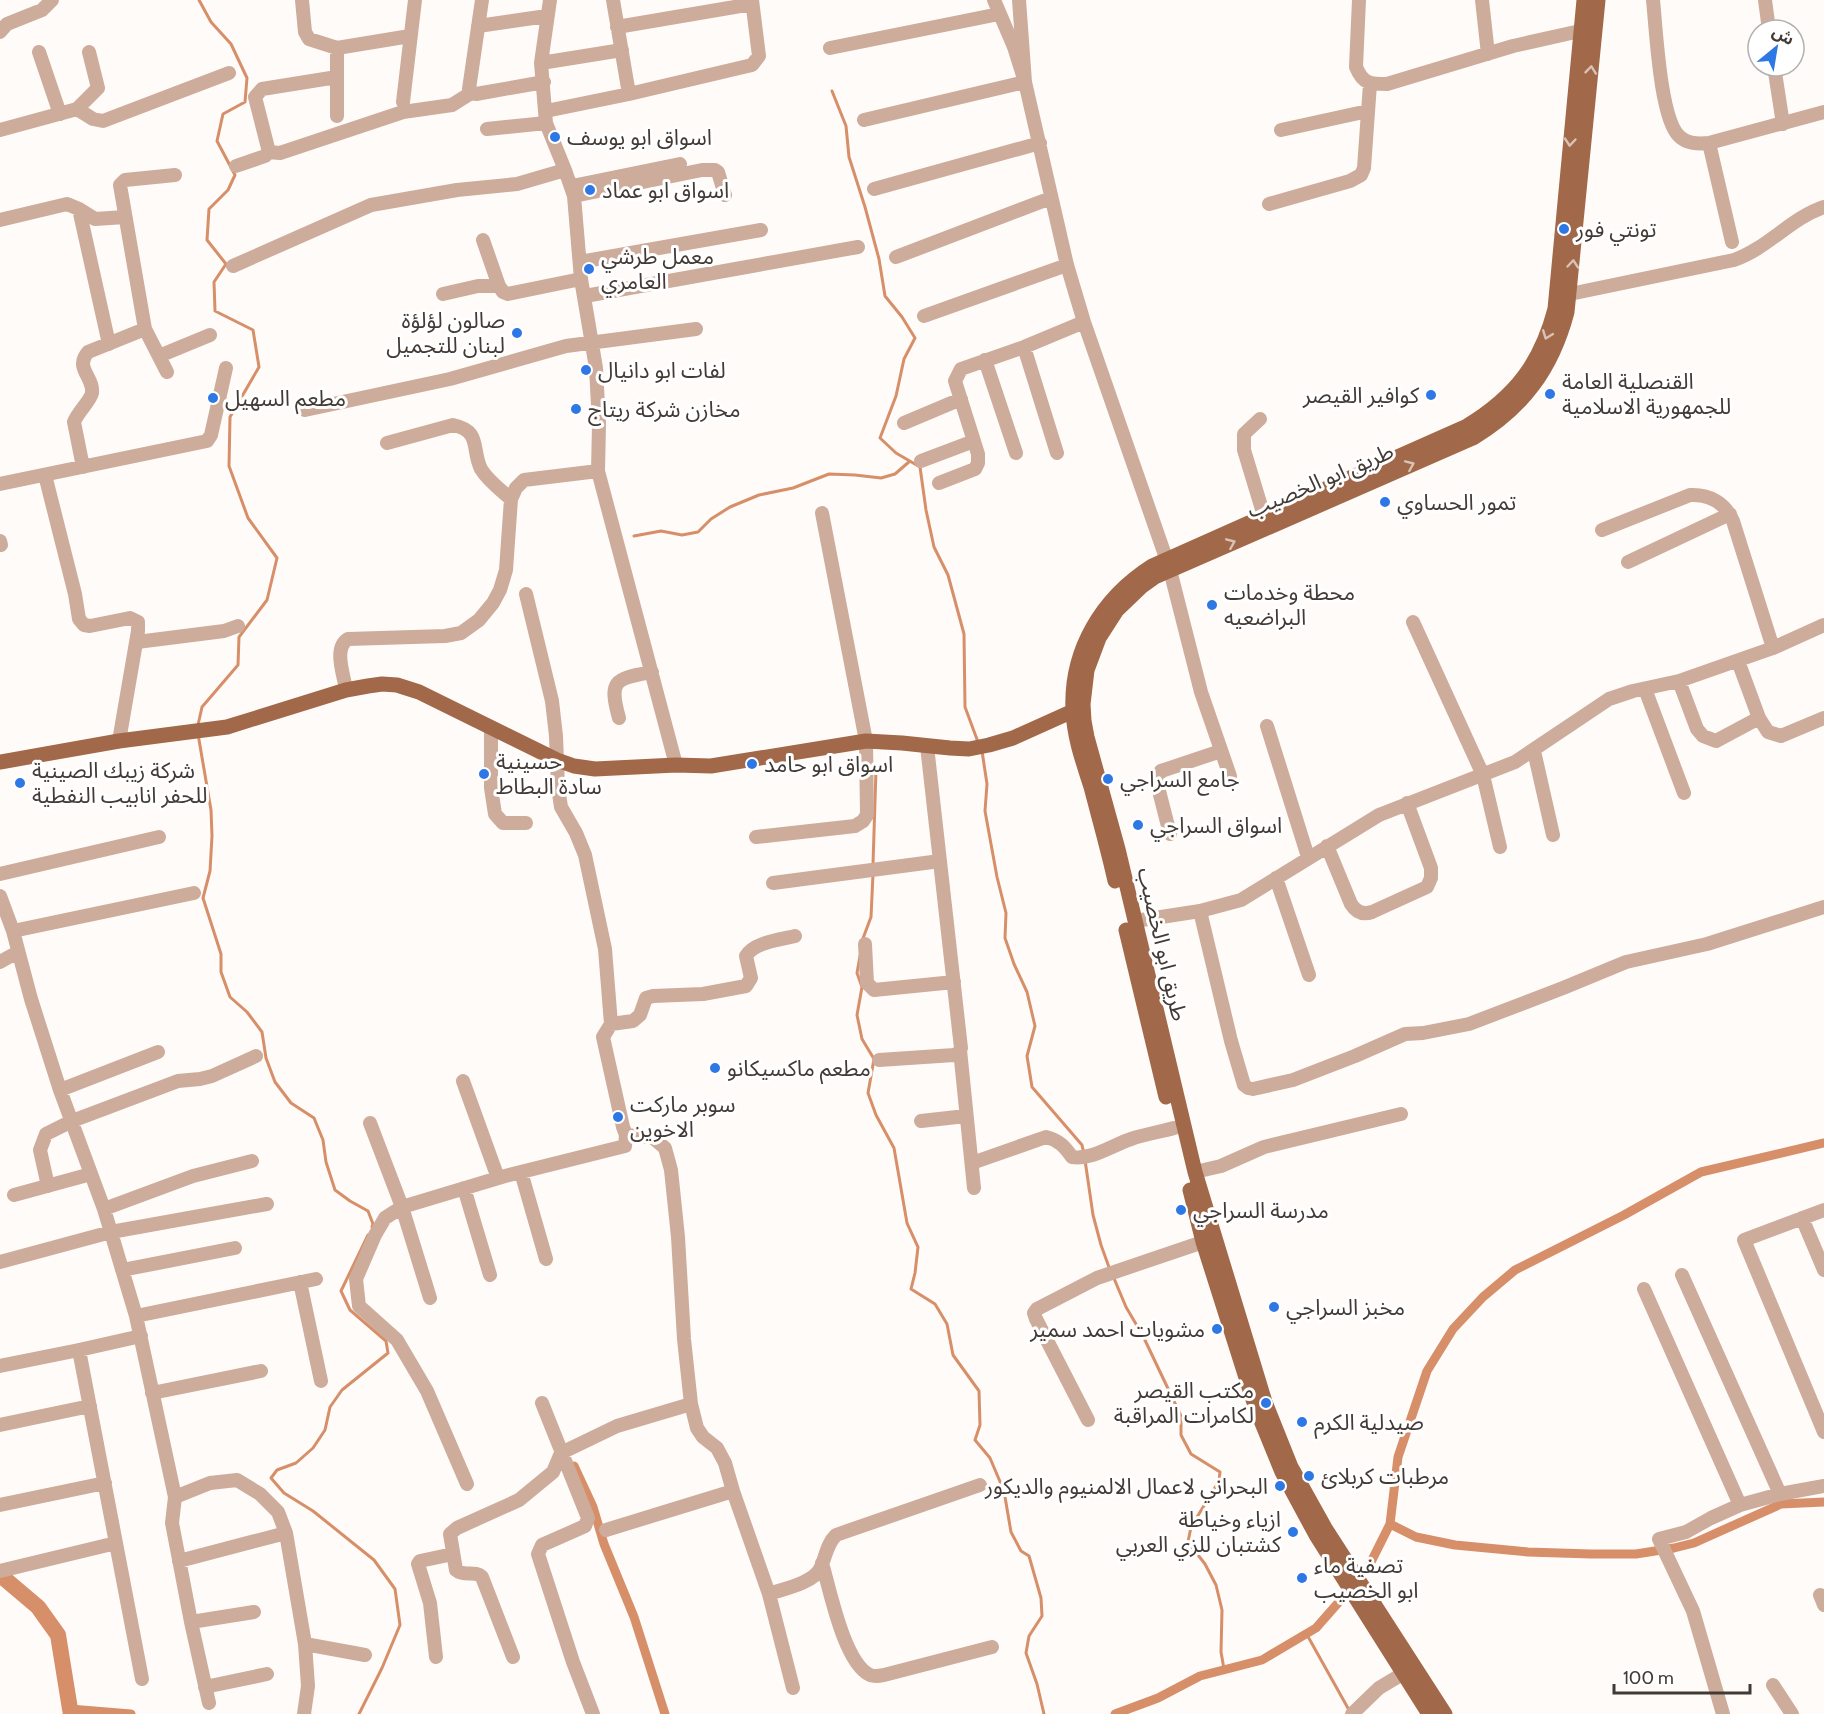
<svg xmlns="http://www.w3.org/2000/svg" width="1824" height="1714" viewBox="0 0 1824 1714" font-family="Cabin,'Noto Sans Arabic',sans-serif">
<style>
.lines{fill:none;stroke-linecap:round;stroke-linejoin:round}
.stream{stroke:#d68f69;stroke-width:3}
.canal{stroke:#d68f69;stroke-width:9}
.river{stroke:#d68f69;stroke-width:16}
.minor{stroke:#cdac9b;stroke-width:14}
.major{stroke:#a16849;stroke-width:15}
.oneway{stroke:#d9c3b6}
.poi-dot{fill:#2d78e4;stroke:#fff;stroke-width:2}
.labels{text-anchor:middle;stroke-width:6;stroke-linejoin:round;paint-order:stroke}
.poi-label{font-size:22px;fill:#423a35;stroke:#fff;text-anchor:start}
.street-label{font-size:22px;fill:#423a35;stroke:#fff}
</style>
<rect width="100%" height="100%" fill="#fffbf9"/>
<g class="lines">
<path class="stream" d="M832,91l14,35 3,31 16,50 14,52 6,37 17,21 13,21 -11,21 -8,37 -16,42 16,15 24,14 6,43 8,37 14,28 16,59 1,73 13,35
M634,536l27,-5 21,4 16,-3 13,-13 19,-12 29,-12 34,-7 36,-14 26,1 26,3 14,-4 15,-13
M198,725l4,-18 36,-42 1,-28 28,-37 10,-42 -29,-40 -19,-52 1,-49 29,-50 -6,-37 -38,-19 -1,-29 12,-18 -19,-24 2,-31 19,-19 7,-15 -18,-34 6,-27 22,-12 2,-24 -16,-34 -20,-22 -12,-22
M198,734l13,76 1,26 -2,35 -7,27 18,56v18l9,25 17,15 15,20 4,26 9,24 16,21 23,15 9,22 3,22 9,28 15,11 18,10 5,13 -1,3
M982,751l5,33 -2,27 12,66 9,36 -1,25 9,26 13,28 8,34 -8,30 5,31 50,58 2,9
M873,864l3,-94
M862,941l9,-24 2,-43
M860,956l-3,17 5,14 -5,28 5,24 12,20 -6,34 8,22 18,33 13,75 11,24 -3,26 -4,16 24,15 12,20 6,31 26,36 1,34 -5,15 15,18 14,33 7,41 10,19 8,5 12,42 1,18 -13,20 -3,17 11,31 7,30
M1085,1160l8,55 8,30 9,25
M1113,1276l13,31 17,29 38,80v19l10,19 29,18 -1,9 -28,46 -3,15 17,22 11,21 6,25 -1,42 3,17
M1306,1633l43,77
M359,1714l23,-46 18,-43 -5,-36 -21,-29 -61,-49 -29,-18 -13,-15 6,-8 19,-7 17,-15 12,-18 5,-23 12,-17 46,-37 -2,-12 -36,-31 -9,-19 27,-56"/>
<path class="canal" d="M574,1466l19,41 11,37 30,73 31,97
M1390,1524l26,13 39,8 73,7 63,2h45l38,-6 20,-5 87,-39 43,-2
M1370,1564l20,-40 8,-67 29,-86 26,-42 30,-32 32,-27 109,-55 77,-43 123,-29
M67,1714l3,-5 61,5
M1115,1714l43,-16 42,-22 62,-16 54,-32 22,-25"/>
<path class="river" d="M0,1572l5,7 33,28 20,28 12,74"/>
<path class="minor" d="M302,0l3,32 4,7 28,9 73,-12
M482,0l-13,89 2,4 5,1 68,-12
M550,0l-9,63 5,60 19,47 9,26 7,83 15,89 3,56 -1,47 78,294
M613,0l16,94
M994,0l20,47 11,35 42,183 17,57 82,236
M1359,0l-3,67c7,17 14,17 31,17l126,-38 67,-15
M1482,0l6,54
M1653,0c3,28 7,118 26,136 8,8 19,8 30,7l115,-31
M1765,0l4,30
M478,26l69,-10
M617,27l135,-23
M0,32l7,-8 35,-14 10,-10
M337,48v68
M830,48l169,-34
M39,52l21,62
M541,63l81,-13
M1774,66l9,58
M403,102l12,-102
M77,109l21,-21 -9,-36
M546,111l83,-17 123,-29 7,-9 -7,-56
M864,120l161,-38 -6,-82
M487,129l59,-6
M0,130l77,-21 16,10 10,2 126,-48
M1281,130l87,-19
M1709,143l23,99
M269,152l11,1 123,-41 49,-7 19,-12
M236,166l29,-10 4,-4 -14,-55 7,-8 75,-12
M572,186l108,-22
M874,189l166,-46
M574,196l128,-26h13l3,2 7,23
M1269,204l81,-23 11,-6 3,-7 6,-84
M79,209l30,135
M0,220l67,-16 12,5 16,10 30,-2
M483,240l16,46 4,6 5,2 73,-15
M896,257l155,-59
M580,262l181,-32
M233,266l138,-61 86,-15 60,-6 48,-14
M443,294l35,-8h21
M1570,294l164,-34c34,-12 57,-42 90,-53
M585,296l273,-49
M924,316l143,-51
M1024,347l33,106
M159,356l51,-21
M985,360l31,93
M167,372l-22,-43 -25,-144 5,-5 50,-5
M305,410l145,-31 116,-33 130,-17
M1260,419l-16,15v16l20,66
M904,423l57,-24
M387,443l66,-18c29,6 18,24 28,44 7,12 20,21 30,30
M921,461l53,-20
M83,467l-9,-45c3,-9 17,-22 18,-29 2,-16 -18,-25 -4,-41l57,-23
M45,475l30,119 4,25 5,6 6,1 40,-8 8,4v9l-19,110
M939,483l36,-14 3,-6v-9l-23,-73 6,-12 63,-22 60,-25
M0,484l207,-43 4,-6 15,-67
M1602,530l88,-35c20,-1 35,8 43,26l40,127
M0,541l1,4
M1628,562l102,-48
M1170,570l31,122 29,84
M526,594l26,107 4,35 2,51 3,20 15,26 9,22 20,94 6,75 -8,13 20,90 3,8 26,2 13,11 6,22 7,67 6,102 7,65 6,24 6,9 14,11 8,15 8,28 36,103 24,94
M1413,622l70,153 17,72
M137,642l87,-11 14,-5
M1738,661l21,57 9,14 13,4 43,-18
M1679,681l18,48 6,7 13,5 43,-23
M1645,689l39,104
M346,690c-2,-15 -13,-42 2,-51l97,-3 16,-3 18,-13 14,-17 7,-13 6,-20 5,-71 5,-11 8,-8 74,-9
M619,718c-11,-39 -3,-39 33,-46
M1267,726l41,131
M491,728v60l4,26 8,9h23
M1534,751l19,84
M1170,834l-13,-51 2,-9 2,-3 60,-20
M756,837l99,-11 8,-5 4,-6 -1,-74 -44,-228
M1327,846l24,58c5,8 12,11 21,8l55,-25 4,-9v-10l-24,-65
M0,874l159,-37
M1276,878l33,97
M773,883l167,-22
M0,896l13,35 18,68 29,91 44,119 32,107 39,181 -3,26 19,99 18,81
M1200,911l31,130 13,44 4,3 5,1 40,-9 62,-24 50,-22 18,-1 46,-9 94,-36 63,-26 81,-18 117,-37
M1135,921l65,-10 41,-11 138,-85 136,-53 94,-63 24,-8 46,-10 94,-33 51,-23
M13,931l181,-38
M865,944l2,39 7,7 80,-8
M0,962l18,-10
M611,1024l22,-3 7,-6 6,-17 7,-2 50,-2 43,-8 5,-8 -5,-22c8,-14 34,-16 49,-20
M960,1050l14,138
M879,1060l75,-5 5,-2 2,-5 -34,-302
M463,1081l35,97
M60,1090l98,-38
M921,1121l45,-5
M370,1123l32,84 28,91
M972,1163l74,-26c13,3 19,10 26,20 20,3 41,-12 59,-18 14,-5 29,-7 43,-11
M521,1172l25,87
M1195,1172l26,-6 43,-19 137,-33
M48,1186l-8,-36 6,-16 26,-13 106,-40 22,-2 12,-3 44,-20
M464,1188l26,87
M14,1195l77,-21
M104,1209l89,-33 59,-15
M1824,1210l-80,30 80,192
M1802,1218l22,52
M0,1262l111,-30 156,-28
M122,1270l113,-22
M1682,1275l98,219
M300,1282l21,99
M1644,1289l96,216
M136,1316l180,-37
M79,1350l63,329
M0,1366l79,-16 62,-14
M152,1393l109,-22
M542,1403l46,115 -3,8 -43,19 -4,9 35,108 20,52
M1088,1420l-52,-101 -2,-6 3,-4 60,-31 106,-36
M0,1425l90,-19
M467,1484l-40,-93 -30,-51 -38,-34 -3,-27 19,-44 10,-17 17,-11 103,-31 120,-30 1,-11
M175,1497l35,-14 27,-3 23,14 18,18 8,21 19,111 3,42 -4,28
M0,1505l105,-22
M606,1530l127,-39
M179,1561l107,-28
M822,1563c8,27 22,100 48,112 5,2 9,1 14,0l108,-28
M0,1571l116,-28
M769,1594c14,-5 44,-11 51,-25 6,-12 6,-24 16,-34l144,-50
M1820,1595l4,10
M191,1622l63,-10
M305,1644l60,11
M436,1657l-6,-54 -12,-39 2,-3 33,-7
M513,1657l-31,-80c-7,-7 -18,0 -26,-7l-6,-36 7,-6 62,-28 34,-28 8,-19 56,-27 74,-22
M1773,1685l19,29
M205,1687l62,-13
M1352,1714l27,-26 25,-15
M1723,1714l-30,-103 -34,-72 27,-7 25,-14 29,-13 40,-11 44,-8"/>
<path class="major" d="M0,762l119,-21 108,-14 119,-37 22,-4 14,-2 15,1 22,7 138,68 17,6 21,3 81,-4 35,1 155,-25 36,2 48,5 19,1 20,-4 24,-7 60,-27
M1115,881c-7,-32 -16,-63 -24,-94 -8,-25 -17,-50 -18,-76 -3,-61 29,-113 79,-145l315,-140c48,-29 74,-63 88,-117l29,-309
M1126,930l40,167
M1190,1190l13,52 52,164 27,66 34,63 113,179
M1445,1714l-120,-186 -34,-61 -26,-65 -70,-230 -77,-323 -31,-112 -3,-16 -1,-17 4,-34 12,-32 18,-28 24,-23 14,-10 318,-139c50,-30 79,-69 94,-126l31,-312"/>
</g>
<defs><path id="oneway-chevron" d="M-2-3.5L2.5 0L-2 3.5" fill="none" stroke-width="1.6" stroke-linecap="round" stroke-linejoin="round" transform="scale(1.5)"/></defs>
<g class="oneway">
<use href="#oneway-chevron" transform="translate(1591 70) rotate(-84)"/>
<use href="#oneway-chevron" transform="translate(1570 142) rotate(95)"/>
<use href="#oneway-chevron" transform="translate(1573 264) rotate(-85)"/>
<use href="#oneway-chevron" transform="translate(1547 335) rotate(111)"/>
<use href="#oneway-chevron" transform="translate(1410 465) rotate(-23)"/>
<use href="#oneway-chevron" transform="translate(1231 543) rotate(-23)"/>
</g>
<g class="poi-dot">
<circle cx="555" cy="137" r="6"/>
<circle cx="590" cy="190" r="6"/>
<circle cx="1564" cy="229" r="6"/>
<circle cx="589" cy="269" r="6"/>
<circle cx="517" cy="333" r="6"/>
<circle cx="586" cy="370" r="6"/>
<circle cx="1550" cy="394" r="6"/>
<circle cx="1431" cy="395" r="6"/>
<circle cx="213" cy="398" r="6"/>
<circle cx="576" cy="409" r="6"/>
<circle cx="1385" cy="502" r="6"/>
<circle cx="1212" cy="605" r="6"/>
<circle cx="752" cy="764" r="6"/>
<circle cx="484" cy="774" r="6"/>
<circle cx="1108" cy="779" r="6"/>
<circle cx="20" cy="783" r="6"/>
<circle cx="1138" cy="825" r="6"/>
<circle cx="715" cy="1068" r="6"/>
<circle cx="618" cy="1117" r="6"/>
<circle cx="1181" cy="1210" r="6"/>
<circle cx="1274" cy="1307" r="6"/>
<circle cx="1217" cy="1329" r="6"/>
<circle cx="1266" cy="1403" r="6"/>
<circle cx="1302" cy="1422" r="6"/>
<circle cx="1309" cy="1476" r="6"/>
<circle cx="1280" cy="1486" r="6"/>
<circle cx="1293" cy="1532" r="6"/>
<circle cx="1302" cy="1578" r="6"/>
</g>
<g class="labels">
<g class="poi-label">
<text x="567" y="145">اسواق ابو يوسف</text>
<text x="602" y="198">اسواق ابو عماد</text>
<text x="1576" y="237">تونتي فور</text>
<text x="601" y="264">معمل طرشي<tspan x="601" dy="25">العامري</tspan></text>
<text x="505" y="328" text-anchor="end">صالون لؤلؤة<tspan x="505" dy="25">لبنان للتجميل</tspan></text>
<text x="598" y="378">لفات ابو دانيال</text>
<text x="1562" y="389">القنصلية العامة<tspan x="1562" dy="25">للجمهورية الاسلامية</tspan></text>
<text x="1419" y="403" text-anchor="end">كوافير القيصر</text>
<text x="225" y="406">مطعم السهيل</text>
<text x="588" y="417">مخازن شركة ريتاج</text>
<text x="1397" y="510">تمور الحساوي</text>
<text x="1224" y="600">محطة وخدمات<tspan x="1224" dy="25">البراضعيه</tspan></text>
<text x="496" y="769">حسينية<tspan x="496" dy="25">سادة البطاط</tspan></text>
<text x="764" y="772">اسواق ابو حامد</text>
<text x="32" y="778">شركة زيبك الصينية<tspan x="32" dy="25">للحفر انابيب النفطية</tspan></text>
<text x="1120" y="787">جامع السراجي</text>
<text x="1150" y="833">اسواق السراجي</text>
<text x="727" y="1076">مطعم ماكسيكانو</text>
<text x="630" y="1112">سوبر ماركت<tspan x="630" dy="25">الاخوين</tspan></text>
<text x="1193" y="1218">مدرسة السراجي</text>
<text x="1286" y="1315">مخبز السراجي</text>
<text x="1205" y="1337" text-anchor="end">مشويات احمد سمير</text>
<text x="1254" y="1398" text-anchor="end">مكتب القيصر<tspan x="1254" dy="25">لكامرات المراقبة</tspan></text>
<text x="1314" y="1430">صيدلية الكرم</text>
<text x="1321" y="1484">مرطبات كربلائ</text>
<text x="1268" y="1494" text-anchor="end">البحراني لاعمال الالمنيوم والديكور</text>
<text x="1281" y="1527" text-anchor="end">ازياء وخياطة<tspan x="1281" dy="25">كشتبان للزي العربي</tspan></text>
<text x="1314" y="1573">تصفية ماء<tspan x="1314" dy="25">ابو الخصيب</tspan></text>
</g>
<g class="street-label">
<text transform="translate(1320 480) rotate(-23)" y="8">طريق ابو الخصيب</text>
<text transform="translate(1163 944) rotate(77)" y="8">طريق ابو الخصيب</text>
</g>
</g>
<g transform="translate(1776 48) rotate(30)"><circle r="28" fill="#ffffff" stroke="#b3b0ae" stroke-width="1.5"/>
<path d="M0-4.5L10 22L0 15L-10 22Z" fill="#2d78e4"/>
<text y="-9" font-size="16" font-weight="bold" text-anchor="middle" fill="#423a35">ش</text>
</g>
<path d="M1614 1684v9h136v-9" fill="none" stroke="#423a35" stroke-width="3"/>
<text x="1623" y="1684" font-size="18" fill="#423a35" stroke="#ffffff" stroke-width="4.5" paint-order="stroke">100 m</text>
</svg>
